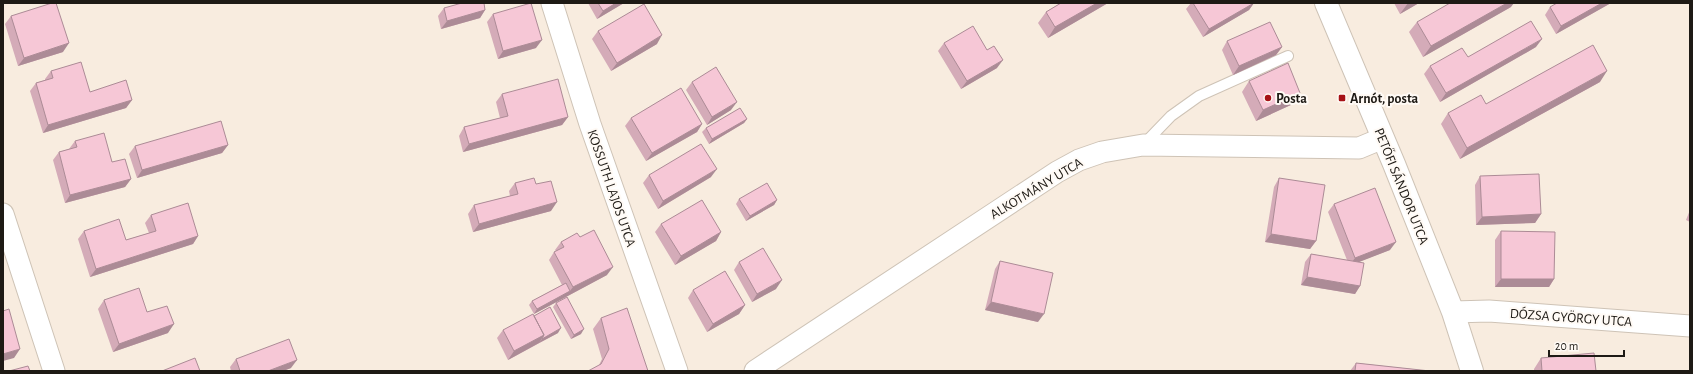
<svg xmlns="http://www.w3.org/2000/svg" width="1693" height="374" viewBox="0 0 1693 374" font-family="'Alegreya Sans',sans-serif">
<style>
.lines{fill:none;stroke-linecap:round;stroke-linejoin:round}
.lane-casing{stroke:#cec3b6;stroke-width:12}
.street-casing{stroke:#cec3b6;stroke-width:23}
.secondary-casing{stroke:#cec3b6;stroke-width:24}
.lane{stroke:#fff;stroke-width:10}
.street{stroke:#fff;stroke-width:21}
.secondary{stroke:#fff;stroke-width:22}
.wall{fill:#d4abb8}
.shaded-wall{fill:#ac8b96}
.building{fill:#f6c7d6;stroke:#ac8b96}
.poi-dot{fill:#a61116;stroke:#fffaf5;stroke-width:1.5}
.labels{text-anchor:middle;stroke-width:4;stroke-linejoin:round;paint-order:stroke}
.poi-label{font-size:14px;font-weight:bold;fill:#1e1a15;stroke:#fffaf5;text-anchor:start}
.street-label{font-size:14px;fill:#1e1a15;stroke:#fffaf5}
</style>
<rect width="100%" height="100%" fill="#f8ecdf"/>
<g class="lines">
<g class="lane-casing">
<path id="lane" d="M1143,145l28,-29 28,-20 89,-40"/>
</g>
<g class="street-casing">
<path id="street" d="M552,3l38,121 87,247
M3,214l51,157
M1453,312l36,-1 201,15
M755,371l302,-199 22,-12 23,-8 41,-7 216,3 24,-10"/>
</g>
<g class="secondary-casing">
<path id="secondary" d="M1326,3l68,161 59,148 19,59"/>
</g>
<use href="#lane" class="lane"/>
<use href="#street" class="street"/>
<use href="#secondary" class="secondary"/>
</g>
<path class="wall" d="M588,3h36l-27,16z
M1059,3h49l-60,35 -10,-15 8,-11 13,-8z
M1191,3h63l-5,7 -46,27 -17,-28z
M1394,3h25l-19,11z
M1611,3l-55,31 -11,-19 5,-8z
M1511,7l-88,50 -14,-25 8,-10z
M444,8l41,2 -5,8 -39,11 -3,-13z
M493,14l43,34 -38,11 -11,-37z
M11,16l52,36 -45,14 -13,-42z
M598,31l59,13 -46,27 -19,-32z
M1227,41l55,6 -6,8 -43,20 -11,-25z
M944,43l53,25 -36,21 -23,-38z
M1536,47l-96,55 -16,-28 6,-8z
M51,71l39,21 42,8 -6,8 -83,25 -13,-42 6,-8 9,-3v-1z
M1249,81l44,23 -37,17 -14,-29z
M692,82l39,28 -24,15 -21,-35z
M1600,82l-140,77 -19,-35 7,-11 38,-9z
M502,94l66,23 -6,8 -99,27 -4,-16 5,-9 36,-9 -4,-16z
M631,118l71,6 -5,8 -51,29 -21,-35z
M747,119l-3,4 -35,21 -7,-12 4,-4z
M75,141l37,21 19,17 -6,8 -60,16 -12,-43 6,-8 10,-3z
M228,145l-6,8 -85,25 -8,-24 6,-8z
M649,175l62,2 -53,32 -15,-26z
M1480,176l61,38 -6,9 -59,2 -1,-40z
M1279,178l37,63 -6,8 -45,-7 9,-55z
M515,183l21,1 15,27 -78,21 -5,-18 6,-9 36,-9 -1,-5z
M739,199l38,1 -3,5 -28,16 -10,-17z
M1334,204l56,46 -32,12 2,24 -5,8 -54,-9 4,-23 6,-8 36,6 -19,-48z
M1690,210v12l-4,-2z
M151,215l47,21 -5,8 -103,33 -12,-38 6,-8 42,9 23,-7 -4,-10z
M661,224l60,8 -5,9 -41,24 -20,-33z
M1501,231l53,48 -5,8h-54v-47z
M561,242l46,33 -73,39 -5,-9 3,-4 30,-16 -13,-25 5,-8 2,-1 -1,-1z
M1000,261l38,61 -53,-12 10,-41z
M739,262l37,27 -24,13 -18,-32z
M693,290l52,15 -6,9 -32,18 -19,-34z
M104,300l43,12 21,21 -55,19 -15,-43z
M556,303l25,31 -10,5 -18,-32z
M534,316l24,17 -50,27 -11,-22 6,-8z
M601,318l47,53 -49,-6 3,-6 -9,-30z
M1541,358l55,13h-62v-2z
M236,359l55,9 -8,3h-52l-1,-4z
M1356,363l74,8h-80z"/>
<path class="shaded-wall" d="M616,3h8l-27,16 6,-8z
M1097,3h11l-60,35 7,-11z
M1254,3l-5,7 -46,27 6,-8z
M1408,3h11l-19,11z
M1507,3h7l-3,4 -88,50 8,-11z
M1602,3h9l-55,31 5,-8z
M485,10l-5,8 -39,11 6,-8z
M662,35l-5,9 -46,27 6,-8z
M1542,39l-6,8 -96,55 6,-9z
M542,40l-6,8 -38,11 5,-8z
M69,43l-6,9 -45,14 6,-8z
M1282,47l-6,8 -43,20 6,-9z
M1003,60l-6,8 -36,21 6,-8z
M1607,71l-7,11 -140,77 7,-11z
M1300,93l-7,11 -37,17 7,-11z
M132,100l-6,8 -83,25 5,-8z
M737,102l-6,8 -24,15 5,-8z
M568,117l-6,8 -99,27 6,-8z
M747,119l-3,4 -35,21 3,-5z
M702,124l-5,8 -51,29 6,-8z
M228,145l-6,8 -85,25 5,-8z
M717,169l-6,8 -53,32 5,-8z
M131,179l-6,8 -60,16 5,-8z
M777,200l-3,5 -28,16 4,-5z
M557,202l-6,9 -78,21 6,-8z
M1541,214l-6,9 -59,2 6,-8z
M721,232l-5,9 -41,24 6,-9z
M1271,234l45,7 -6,8 -45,-7z
M198,236l-5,8 -103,33 6,-8z
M1396,242l-6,8 -41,16 6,-8z
M613,267l-6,8 -73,39 3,-5 33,-18 3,-4z
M1307,277l53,9 -5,8 -54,-9z
M1501,279h53l-5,8h-54z
M782,280l-6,9 -24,13 5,-8z
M991,302l53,12 -6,8 -53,-12z
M745,305l-6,9 -32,18 6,-8z
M174,324l-6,9 -55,19 6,-8z
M561,328l-3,5 -19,10 3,-4z
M584,329l-3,5 -10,5 3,-4z
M544,335l-5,8 -31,17 6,-9z
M20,349l-6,9 -11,3v-7z
M297,360l-6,8 -8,3h-15z"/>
<path class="building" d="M52,3h4l13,40 -45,15 -13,-42z
M462,3h22l1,7 -38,11 -3,-13z
M531,3l11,37 -39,11 -10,-37z
M598,3h18l-13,8z
M1061,3h36l-42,24 -9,-15z
M1193,3h61l-45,26z
M1450,3h57l-76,43 -14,-24z
M1557,3h45l-41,23 -11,-19z
M644,4l18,31 -45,28 -19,-32z
M1531,21l11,18 -96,54 -16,-27 32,-18 6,9z
M1270,22l12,25 -43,19 -12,-25z
M973,26l14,24 7,-4 9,14 -36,21 -23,-38z
M1593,45l14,26 -140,77 -19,-35 33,-18 5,9z
M81,62l9,30 36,-12 6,20 -84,25 -12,-42 17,-5 -2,-7z
M1288,63l12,30 -37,17 -14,-29z
M716,67l21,35 -25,15 -20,-35z
M558,79l10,38 -99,27 -5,-17 44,-11 -6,-22z
M681,88l21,36 -50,29 -21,-35z
M740,108l7,11 -35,20 -6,-11z
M221,121l7,24 -86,25 -7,-24z
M104,133l8,29 13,-3 6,20 -61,16 -11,-43 18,-5 -2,-6z
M701,144l16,25 -54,32 -14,-26z
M1539,174l2,40 -59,3 -2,-41z
M534,178l2,6 15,-3 6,21 -78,22 -5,-19 44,-11 -3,-11z
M1279,178l46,7 -9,56 -45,-7z
M767,183l10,17 -27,16 -11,-17z
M1375,188l21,54 -41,16 -21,-54z
M702,200l19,32 -40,24 -20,-32z
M188,203l10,33 -102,33 -12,-38 35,-12 7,21 30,-9 -5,-16z
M594,230l19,37 -40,20 -19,-35 10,-5 -3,-5 16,-9 3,4z
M1501,231l54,1 -1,47h-53z
M763,248l19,32 -25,14 -18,-32z
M1311,254l53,9 -4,23 -53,-9z
M1000,261l53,12 -9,41 -53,-12z
M725,271l20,34 -32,19 -20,-34z
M566,283l4,8 -33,18 -5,-8z
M139,288l8,24 20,-6 7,18 -55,20 -15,-44z
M567,297l17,32 -10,6 -18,-32z
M550,307l11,21 -19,11 2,-4 -10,-19z
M627,308l21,63h-60l13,-7 8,-15 -8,-31z
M9,309l11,40 -17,5v-43z
M533,314l11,21 -30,16 -11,-21z
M289,339l8,21 -29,11h-28l-4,-12z
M1594,353l2,18h-54l-1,-13z
M195,358l5,13h-38z
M1356,363l74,8h-75z
M28,366l2,5h-21z"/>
<g class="poi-dot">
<circle cx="1268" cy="98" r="4"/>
<rect x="1338" y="94" width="8" height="8" rx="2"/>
</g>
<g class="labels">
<g class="poi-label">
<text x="1276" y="103">Posta</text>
<text x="1350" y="103">Arnót, posta</text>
</g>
<g class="street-label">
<text transform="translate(1402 186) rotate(68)" y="5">PETŐFI SÁNDOR UTCA</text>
<text transform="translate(612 188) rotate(71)" y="5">KOSSUTH LAJOS UTCA</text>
<text transform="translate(1036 188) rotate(-31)" y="5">ALKOTMÁNY UTCA</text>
<text transform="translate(1571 317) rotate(4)" y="5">DÓZSA GYÖRGY UTCA</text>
</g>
</g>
<rect width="1693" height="374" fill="none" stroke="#1e1a15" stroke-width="8"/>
<path d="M1549 350v6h75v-6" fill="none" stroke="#1e1a15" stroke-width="2"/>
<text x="1555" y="350" font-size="12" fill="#1e1a15" stroke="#fffaf5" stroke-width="3" paint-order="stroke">20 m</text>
</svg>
